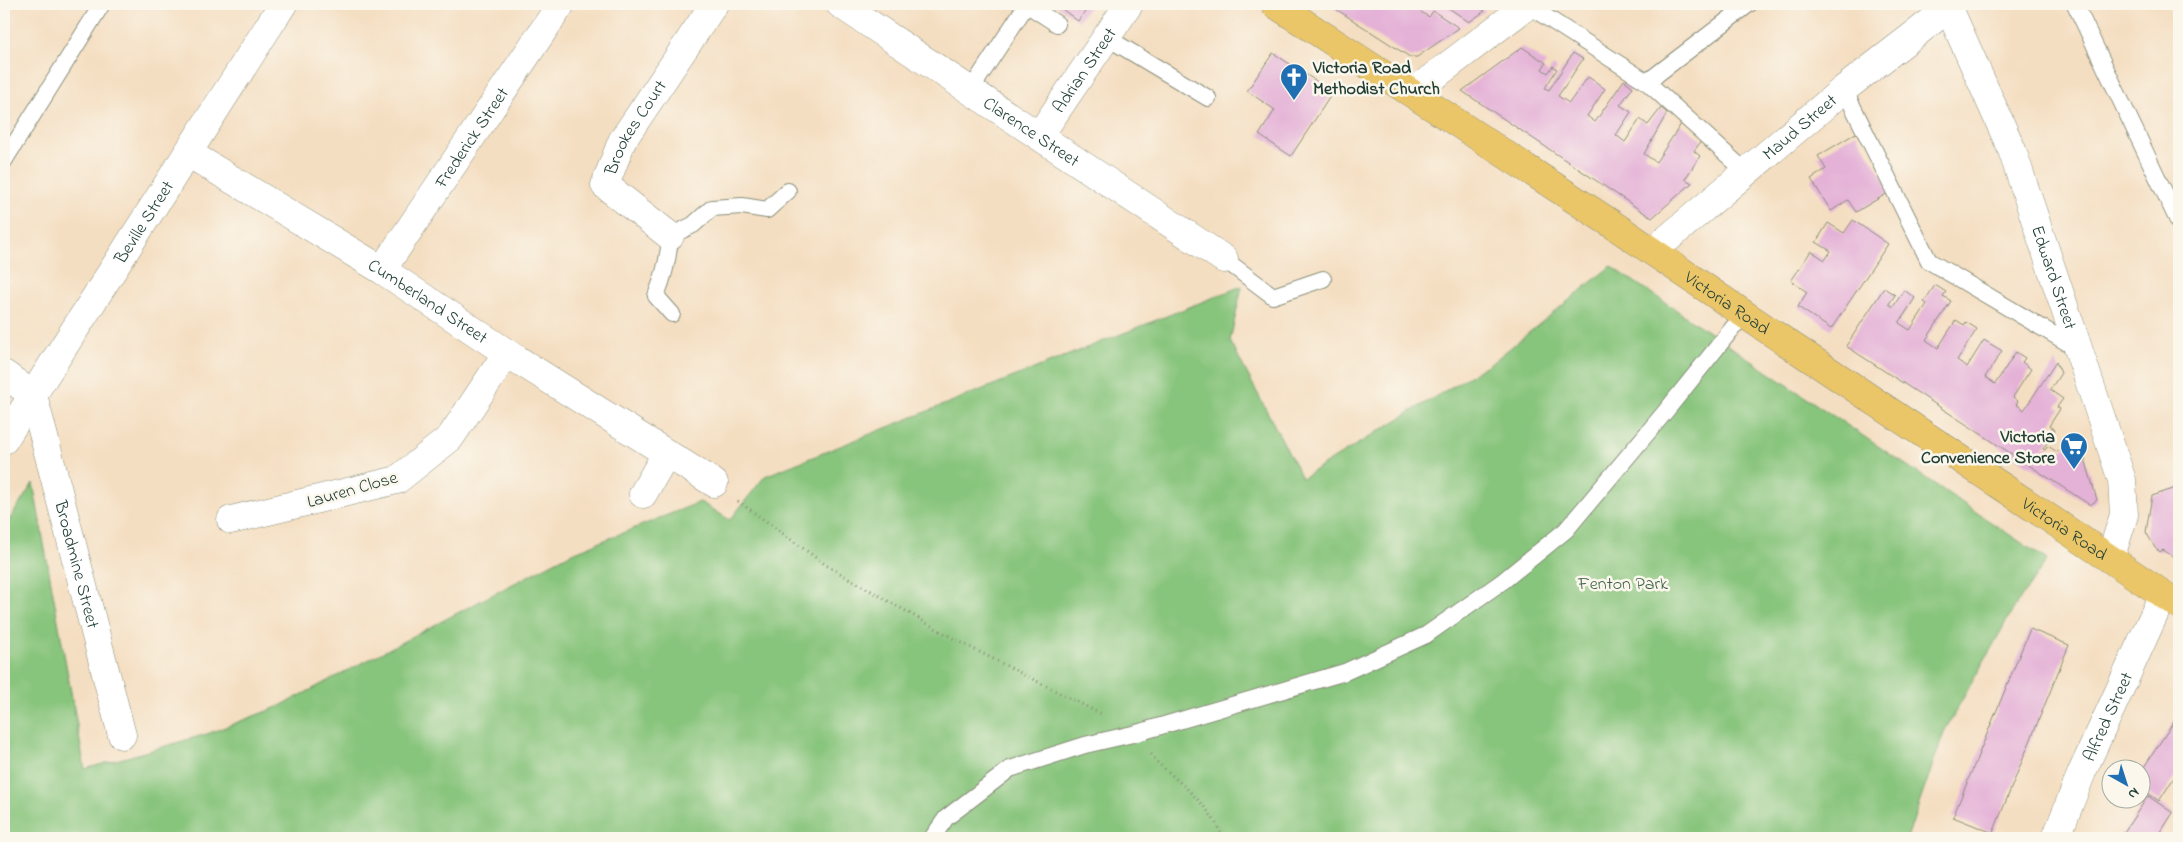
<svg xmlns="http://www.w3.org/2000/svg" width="2183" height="842" viewBox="0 0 2183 842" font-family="'Indie Flower',sans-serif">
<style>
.built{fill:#f3cfde}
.green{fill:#87c47b;stroke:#538058}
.building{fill:#e4b1d7}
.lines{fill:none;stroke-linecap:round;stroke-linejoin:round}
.service-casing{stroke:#8a8e7a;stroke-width:18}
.minor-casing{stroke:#8a8e7a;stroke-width:29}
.primary-casing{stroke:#8a8e7a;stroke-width:29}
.path{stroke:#8a8e7a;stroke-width:3;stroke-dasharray:1 4;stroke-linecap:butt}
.service{stroke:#fff;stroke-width:16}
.minor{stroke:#fff;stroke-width:28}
.primary{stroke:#ebc669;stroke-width:28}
.labels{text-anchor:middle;stroke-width:5;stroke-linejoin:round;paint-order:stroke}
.poi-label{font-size:18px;font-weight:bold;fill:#1f3d34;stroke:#fbf7ec;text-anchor:start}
.street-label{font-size:18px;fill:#1f3d34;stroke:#fbf7ec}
.park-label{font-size:18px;fill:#395f46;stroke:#fbf7ec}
</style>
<rect width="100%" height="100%" fill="#fbf7ec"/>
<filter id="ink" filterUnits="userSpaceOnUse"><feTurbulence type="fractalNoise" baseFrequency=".02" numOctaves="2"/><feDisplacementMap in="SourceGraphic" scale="10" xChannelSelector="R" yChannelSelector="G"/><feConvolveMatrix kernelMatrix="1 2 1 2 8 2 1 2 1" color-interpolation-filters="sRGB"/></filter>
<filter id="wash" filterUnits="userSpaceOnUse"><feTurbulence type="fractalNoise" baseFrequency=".0096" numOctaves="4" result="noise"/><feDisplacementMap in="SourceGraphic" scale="20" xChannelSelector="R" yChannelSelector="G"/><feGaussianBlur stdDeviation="1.12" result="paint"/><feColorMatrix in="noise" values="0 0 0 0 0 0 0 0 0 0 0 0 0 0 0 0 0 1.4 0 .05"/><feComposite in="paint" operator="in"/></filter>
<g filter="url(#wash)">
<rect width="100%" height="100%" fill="#f4dec1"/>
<path class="built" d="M1391,4h83l11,7 -68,46h-7l-38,-24z"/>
<path class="green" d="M1611,266l436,294 -33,48 -69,122 -38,108h-1903v-310l29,-45 52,286 122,-35 73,-28 290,-152 130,-52 30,18 35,-44 477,-190 -12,55 72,137 192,-117z"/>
<g id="blocks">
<path class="building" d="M1055,4h36l-13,17z
M1328,4h90l-3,4 14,9 4,-6 26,17 -42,29h-7z
M1443,4h31l11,7 -16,11z
M1522,47l24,16 -4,6 6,4 5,-7 4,3 -12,19 4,2 24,-37 10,6 -25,37 11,7 19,-26 8,5 9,7 -18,27 8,6 29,-42 9,7 -13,18 11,7 -15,23 9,7 15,-23 8,6 13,-17 6,5 -23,41 12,8 25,-38 21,16 -8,11 6,5 -15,23 7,4 -40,35 -190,-127z
M1273,53l60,39 -42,64 -32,-21 16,-25 -28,-19z
M1856,133l35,58 -35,21 -8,-12 -17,11 -20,-32 15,-10 -8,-13z
M1853,220l35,24 -57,85 -33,-22 9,-15 -16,-11 20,-30 14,9 6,-9 -15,-9 12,-19 16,10z
M1935,285l11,7 -3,4 8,5 -25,39 12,8 18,-28 8,5 2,-3 11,7 -20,31 10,7 17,-27 18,11 -17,26 10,7 21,-32 9,6 -3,4 9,7 -18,28 5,4 -2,3 8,6 32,-48 5,11 -11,17 13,9 -6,8 3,2 -11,17 6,4 -12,19 2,1 3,-4 9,6 15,-9 -1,-3 8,-2 18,62 -7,5 -244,-159 38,-58 11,7 -6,9 4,3 11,-17 11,8 -16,25 11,7 17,-26 -3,-2z
M2179,487v73l-16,-10 -3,2 -5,-4 -9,-16 6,-36z
M2030,629l39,16 -76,188 -40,-16z
M2179,714v56l-20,31 -19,-13v-15z
M2148,796l25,17 -16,25h-37z"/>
</g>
</g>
<g filter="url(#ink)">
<use href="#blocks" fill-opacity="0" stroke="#8a8e7a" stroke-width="1"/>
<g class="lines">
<g class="service-casing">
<path id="service" d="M1026,4l31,20
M1526,4l121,78 99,90
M2075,4l104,219
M1106,37l102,61
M1647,82l102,-78
M1844,89l85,172 149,88
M970,91l57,-87
M4,161l98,-157
M1224,259l49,37 50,-17
M672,314l-16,-18c8,-20 13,-39 14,-60l23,-11 19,-17 30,-2 25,4 21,-19
M932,838l14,-20 64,-49 75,-24 52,-12 208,-61 81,-37 77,-54 63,-51 99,-118 79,-98"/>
</g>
<g class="minor-casing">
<g id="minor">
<path id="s1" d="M840,4l384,255"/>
<path id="s2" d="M1947,4l65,146 110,330 2,35 -14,44"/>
<path d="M1412,93l117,-89"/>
<path id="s3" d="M1039,136l90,-132"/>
<path id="s4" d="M188,153l194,117 125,83 207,130"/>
<path id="s5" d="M670,236l-65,-51 17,-44 92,-137"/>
<path id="s6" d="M1653,251l191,-162 106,-82"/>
<path id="s7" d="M382,270l179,-266"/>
<path id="s8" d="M4,374l29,21 89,340"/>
<path id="s9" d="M4,440l279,-436"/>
<path d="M643,494l23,-40"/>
<path d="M231,520l166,-40 53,-42 57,-85"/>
<path id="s10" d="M2056,838l26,-66 81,-177"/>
</g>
</g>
<g class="primary-casing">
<g id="primary">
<path id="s11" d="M1275,4l337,220 132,90 435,291"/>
</g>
</g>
<path class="path" d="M738,501l88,64 128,74 147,75
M1151,754l6,8c24,22 54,44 66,76"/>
<use href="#service" class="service"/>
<use href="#minor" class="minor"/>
<use href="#primary" class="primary"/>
</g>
</g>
<defs>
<g id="church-pin" transform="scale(1.4375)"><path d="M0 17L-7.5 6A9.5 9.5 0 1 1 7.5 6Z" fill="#1f6fb2" stroke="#fbf7ec"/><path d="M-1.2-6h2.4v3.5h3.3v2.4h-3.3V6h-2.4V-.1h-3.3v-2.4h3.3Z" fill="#fff"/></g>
<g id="supermarket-pin" transform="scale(1.4375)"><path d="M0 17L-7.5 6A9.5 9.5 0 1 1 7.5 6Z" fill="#1f6fb2" stroke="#fbf7ec"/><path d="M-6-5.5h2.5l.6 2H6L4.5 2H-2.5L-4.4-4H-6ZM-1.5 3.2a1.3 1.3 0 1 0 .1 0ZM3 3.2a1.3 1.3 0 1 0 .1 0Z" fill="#fff"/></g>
</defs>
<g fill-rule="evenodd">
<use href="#church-pin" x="1294" y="77"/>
<use href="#supermarket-pin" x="2074" y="446"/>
</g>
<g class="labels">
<g class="poi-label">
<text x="1313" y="73">Victoria Road<tspan x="1313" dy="21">Methodist Church</tspan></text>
<text x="2055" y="442" text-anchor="end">Victoria<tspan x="2055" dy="21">Convenience Store</tspan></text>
</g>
<g class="street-label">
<text dy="6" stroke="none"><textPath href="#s3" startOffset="80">Adrian Street</textPath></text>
<text dy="6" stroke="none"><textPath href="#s6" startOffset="192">Maud Street</textPath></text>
<text dy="6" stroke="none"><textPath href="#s5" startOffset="148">Brookes Court</textPath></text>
<text dy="6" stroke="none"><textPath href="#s1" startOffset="230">Clarence Street</textPath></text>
<text dy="6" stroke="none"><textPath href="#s7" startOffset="160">Frederick Street</textPath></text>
<text dy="6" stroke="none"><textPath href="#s9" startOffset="259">Beville Street</textPath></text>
<text dy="6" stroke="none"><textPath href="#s2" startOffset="294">Edward Street</textPath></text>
<text dy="6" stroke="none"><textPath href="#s4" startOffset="282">Cumberland Street</textPath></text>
<text dy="6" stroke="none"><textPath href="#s11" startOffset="542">Victoria Road</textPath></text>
<text transform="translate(352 489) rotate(-16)" y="6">Lauren Close</text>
<text dy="6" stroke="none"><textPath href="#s11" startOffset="948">Victoria Road</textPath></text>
<text dy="6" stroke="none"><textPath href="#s8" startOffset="211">Broadmine Street</textPath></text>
<text dy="6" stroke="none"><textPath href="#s10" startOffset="132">Alfred Street</textPath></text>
</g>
<g class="park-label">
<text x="1623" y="589">Fenton Park</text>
</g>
</g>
<rect width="2183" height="842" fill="none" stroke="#fbf7ec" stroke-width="20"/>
<g transform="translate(2126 784) rotate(141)"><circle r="24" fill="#fbf7ec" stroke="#a3ada2"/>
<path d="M0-4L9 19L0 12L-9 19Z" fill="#1f6fb2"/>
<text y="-8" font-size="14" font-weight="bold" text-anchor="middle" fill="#1f3d34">N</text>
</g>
</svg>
